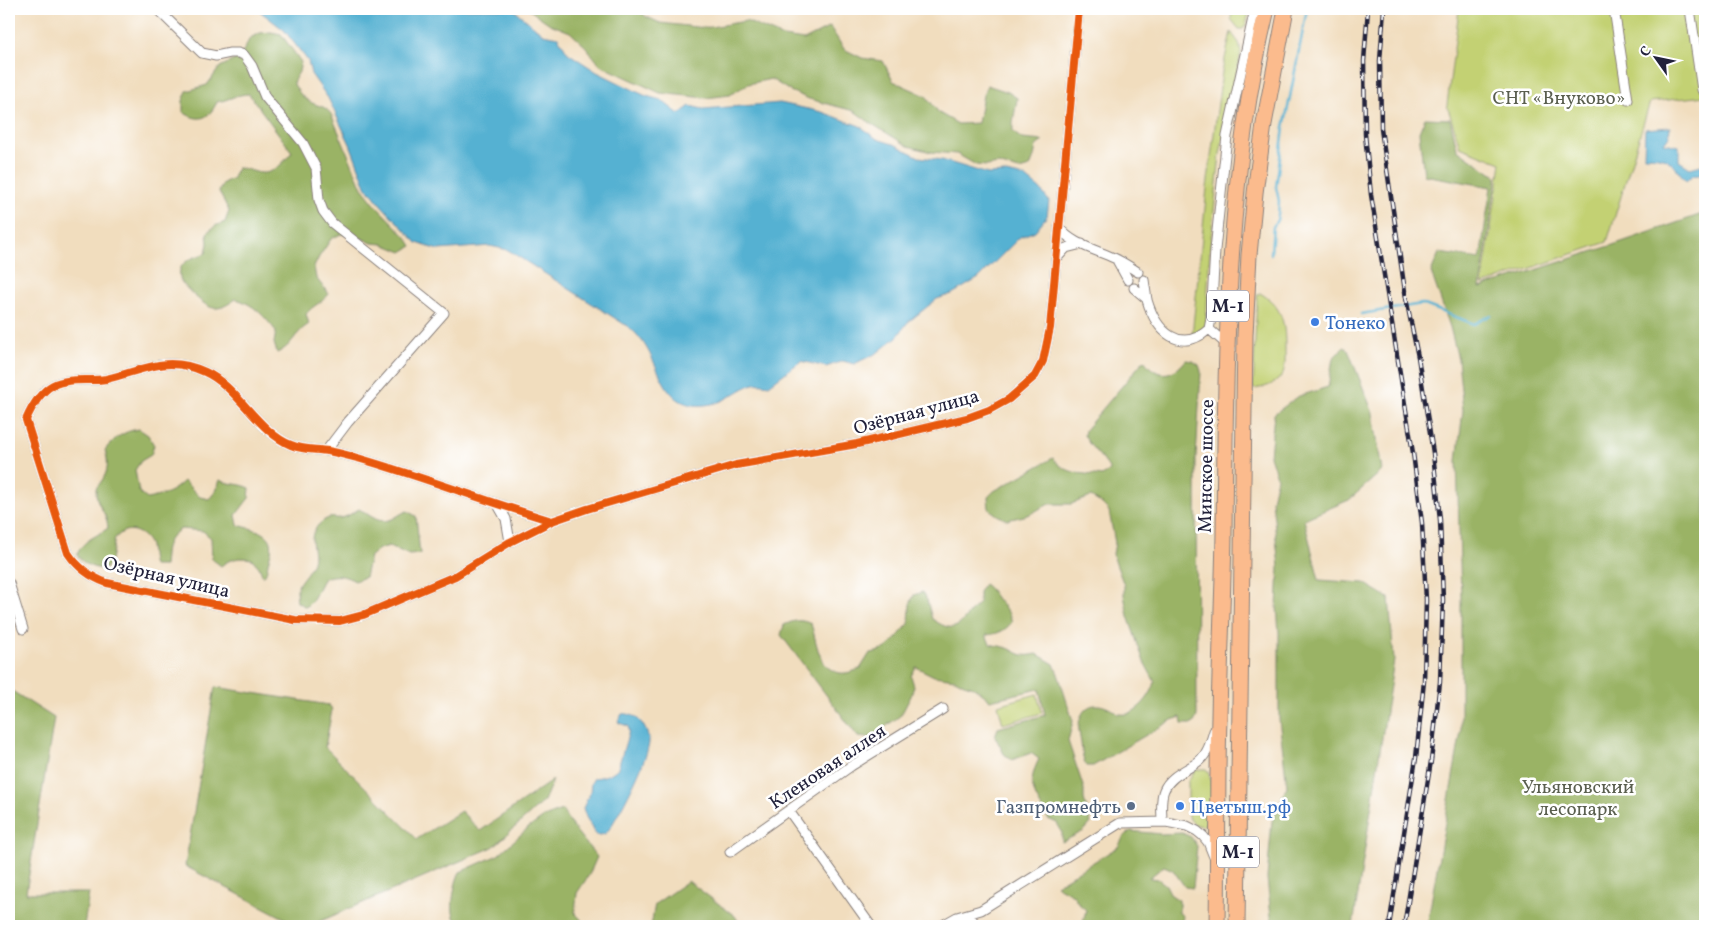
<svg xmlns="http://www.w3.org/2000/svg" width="1714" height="935" viewBox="0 0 1714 935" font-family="Vollkorn,serif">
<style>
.green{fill:#c3d173;stroke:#727a57}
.forest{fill:#9ab365;stroke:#5e6a50}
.water{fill:#54b1d2;stroke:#3b6a86}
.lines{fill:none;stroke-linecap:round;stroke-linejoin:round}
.stream{stroke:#54b1d2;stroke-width:2.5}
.street-casing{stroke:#8a807c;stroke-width:11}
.highway-casing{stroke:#8a807c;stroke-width:17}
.street{stroke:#fff;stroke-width:9}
.highway{stroke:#fbbb8d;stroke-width:15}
.rail-casing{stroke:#22223b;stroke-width:4.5}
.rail{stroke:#fff;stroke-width:2.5;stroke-dasharray:8;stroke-linecap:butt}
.cycleway-casing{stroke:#fff;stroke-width:11}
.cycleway{stroke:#e8590c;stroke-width:8}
.shop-dot{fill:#3f7fe0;stroke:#fff;stroke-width:2}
.service-dot{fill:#5c6f8a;stroke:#fff;stroke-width:2}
.labels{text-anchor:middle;stroke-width:5;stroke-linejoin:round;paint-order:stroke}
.shield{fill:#fff;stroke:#646476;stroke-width:1}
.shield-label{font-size:18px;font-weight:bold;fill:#22223b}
.park-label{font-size:19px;fill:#5a5f4f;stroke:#fff}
.shop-label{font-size:19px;fill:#366cbe;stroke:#fff;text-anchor:start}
.street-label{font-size:19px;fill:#22223b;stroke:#fff}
.service-label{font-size:19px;fill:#4e5e75;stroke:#fff;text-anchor:end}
</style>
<rect width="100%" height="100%" fill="#fff"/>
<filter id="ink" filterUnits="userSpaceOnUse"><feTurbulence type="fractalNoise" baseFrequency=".02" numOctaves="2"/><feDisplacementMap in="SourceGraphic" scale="10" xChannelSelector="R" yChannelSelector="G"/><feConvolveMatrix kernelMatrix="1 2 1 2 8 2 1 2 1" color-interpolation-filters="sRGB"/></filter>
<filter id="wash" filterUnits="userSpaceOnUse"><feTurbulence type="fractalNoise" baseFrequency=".0096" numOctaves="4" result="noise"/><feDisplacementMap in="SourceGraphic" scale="20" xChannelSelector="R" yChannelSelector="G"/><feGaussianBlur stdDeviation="1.12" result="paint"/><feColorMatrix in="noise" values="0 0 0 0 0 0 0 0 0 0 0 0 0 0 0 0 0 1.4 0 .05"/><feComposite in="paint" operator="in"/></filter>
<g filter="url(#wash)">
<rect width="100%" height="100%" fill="#f1ddbe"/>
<path class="green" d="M1232,9h18l-4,16 -3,4h-4l-8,-10z
M1459,9h246v87l-55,6 -43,140 -125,43 19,-122 -41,-16 -13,-42z
M1231,32l8,11 2,10 -21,101 -10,94 -4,75 -1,4 -13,9 15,-148 15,-116z
M1260,293c24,14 25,32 25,57 0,7 1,16 -2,23 -5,11 -19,15 -30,16l4,-94z
M1037,694l5,19 -39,11 -5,-19z
M1201,769h5c8,8 7,46 0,55l-4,2 -8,-2 -6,-7v-36l7,-11z"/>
<path class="forest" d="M528,9h111l6,7 15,7 45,5 41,-7 37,16 21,3 26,-13 14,22 18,9 21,3 10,20 33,15 13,17 19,11 20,-1 5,-28 4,-10 21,7 9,6c-1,12 -5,22 -4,34l9,7 21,2 -7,5 -2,11 -4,10 -11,3 -21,-6 -11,2 -11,-1 -19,-11 -26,-2 -23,-6 -36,-22 -18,-13 -45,-12 -19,-8 -19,-12 -23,5 -18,11 -24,3 -46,-5 -60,-28 -14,-18 -16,-15 -20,-8z
M271,32l10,2 20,28 -2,10 -6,10c5,11 12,19 24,23 7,2 9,3 14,9l31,74 15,19 30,31 5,8 -10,6 -19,-8 -11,-1 -20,-9h-11l-10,5 -12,18 -5,10 2,11 13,16c-7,9 -16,11 -23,20l3,10c-16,10 -16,22 -32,29l-3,-10 2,-12c-11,-14 -22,-27 -40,-32 -6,4 -14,10 -22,9 -8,0 -29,-20 -33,-27 -1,-2 -2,-9 -1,-11 3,-11 17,-13 26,-17l2,-10 -1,-10 8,-7 10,-4 4,-11 -10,-19 4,-9 10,-5 4,-10c8,0 11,2 19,4 16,5 27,-9 36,-20l-43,-58c-12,0 -20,6 -32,8 -8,17 -18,21 -34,10v-11l4,-10 20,-6 13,-18 20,-10 10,-19 10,-5z
M1425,118l25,1 7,30 34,24 6,3 -17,112 130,-42 95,-33v713h-278l34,-195v-134l-4,-136 6,-51 -5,-51 -8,-32 -19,-55 8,-19 41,6 11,-72 -67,-12 -5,-43z
M1344,347l4,3 25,63 9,58 -33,29 -45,19 15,61 45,3 25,15 5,62 -41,266h-81l-5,-48 5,-57 15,-35 -8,-67v-86l-2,-26 2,-40 -7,-67 5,-23 -7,-21 4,-42 25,-18 29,-9 5,-29z
M1144,360c13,19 29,17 42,0l7,1 6,4 2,6 -5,87 1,259 -4,7h-11l-1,-7 -9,3 -79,46h-6c-5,-7 -5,-15 -6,-23 -1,-6 -3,-14 -2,-20 5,-24 24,-21 39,-9 4,0 9,1 12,-1 12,-6 22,-19 25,-31l-11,-20 -16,-46 -4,-21v-10l-8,-21 -3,-10 2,-11 -6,-32 -8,-8 -10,-6 -20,7h-22l-21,11 -21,5 -10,-5 -8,-6 -1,-12 6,-6 59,-33c13,17 29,15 49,18l8,-6c-7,-13 -19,-21 -26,-35l1,-5z
M139,429l9,6 6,10 -3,10 -10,6 -6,9 4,22 8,7c15,-3 26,-7 37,-18l16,16 9,2 7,-8 4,-11c10,5 19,3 30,8l-1,10 -13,17 2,10c20,6 41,7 31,34 -2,7 -1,12 -6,18l-4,-10 -7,-8c-13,-2 -21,-1 -31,7l-9,-7 -1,-21 -8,-7 -22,-2c-17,11 -15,19 -17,37h-11c-2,-6 -2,-13 -3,-20 -3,-10 -15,-18 -25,-15 -4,1 -7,5 -10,7l-4,22 -6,9c-14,-1 -20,-4 -28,-14 6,-16 18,-17 31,-27 -1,-18 -13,-21 -12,-40 11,-12 14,-22 9,-38 9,-12 19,-19 34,-21z
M359,509c8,4 19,15 30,11 5,-1 12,-7 18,-9l9,5 4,38 -11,1 -20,-9 -10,3 -9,7 -5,21 -10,4c-11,-6 -19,-7 -31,-3 -8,12 -7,19 -18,29l-9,-5c-3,-21 7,-21 15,-38 7,-15 -10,-27 11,-43 9,-6 10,-2 18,-3 7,-1 12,-6 18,-9z
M984,584c7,5 8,8 13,15 7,8 12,12 15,23 -7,9 -14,12 -26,13l4,9c6,2 14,2 20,5 11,6 13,8 27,5l17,10 4,10 15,47 -5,20 16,48v10l7,24 -7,8 -22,11v-10l-5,-9 -9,-4c-13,-25 -23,-32 -9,-60l-8,-6 -19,7 -8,-6 -9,-18 3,-8 47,-13 -6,-26 -49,11 -16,-13 -10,-3 -9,-5 -21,-3 -18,-9 -5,9 3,10 -3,10 -10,19 -16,12 -8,7 -9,4 -10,-1 -77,-102 3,-10c11,-5 17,-6 27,-1 6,16 6,45 29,49 6,1 14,-2 20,-4l10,-16c22,-2 25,-16 39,-29l1,-20 4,-9 8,-3 5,8 5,19c29,20 28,0 47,-16v-11z
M215,687l114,18 3,5 -7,37 92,92 44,-28 19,20 73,-51 -9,21 -51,46 -184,79h-10l-114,-60z
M9,689l45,29 -28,175h63l-5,33h-75z
M562,810l10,16 25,31 -8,18 -12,18 -2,20 12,13h-125c-2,-2 -7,-6 -8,-9 -4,-11 1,-36 6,-45l38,-17 29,-26 17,-12z
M1130,831l31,3 21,-1 9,4 6,9 -4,42 -8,-1 -12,-17 -9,-4 -15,12 9,1 8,6 5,10 8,5v13l4,3 -2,10h-99l4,-16 -7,-6 -6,-9 -17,-10 62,-38 5,-9z
M688,881l47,35 6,10h-90l4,-22z"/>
<path class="water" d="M257,9h256l30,25 15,3 10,16 29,19 49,24 15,4 18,14 11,-8 13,3 77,-6 42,9 38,14 17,13 19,6 23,12 23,3 46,14 18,-1 19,4 15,12 9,12 -2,15 -12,15 -15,6 -41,41 -27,16 -15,5 -30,24 -9,13 -21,17 -23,11 -11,-3 -17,6 -25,-6 -32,24c-5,-1 -11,-2 -15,-1 -13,4 -25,15 -38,19 -56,14 -52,-38 -78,-67 -3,-4 -7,-7 -11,-10l-119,-76 -18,-4 -52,4 -21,-7 -35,-37 -16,-20 -16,-42 -22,-46 -17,-24 -3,-13 -24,-31z
M1670,127l-1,9 -5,7 15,3v15l11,7 15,-4v9l-12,2 -7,6c-15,-19 -16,-25 -42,-25l1,-27z
M622,714c15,-2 25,13 27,27 1,14 -32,79 -42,91 -3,3 -6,3 -11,3l-10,-18 -3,-9 7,-15 1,-10 3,-5c9,-1 17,-3 24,-10l11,-37 -1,-5 -9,-3 -1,-2z"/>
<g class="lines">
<path class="stream" d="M1271,254l2,-27 4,-7 1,-5 1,-14 -3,-14 8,-59 23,-119
M1361,314l61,-10 52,20 17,-9"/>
</g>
</g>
<g filter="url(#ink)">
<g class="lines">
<g class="street-casing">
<path id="street" d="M157,9l45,44 14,3 14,-3h8l6,2 8,11 13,31 38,46 13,25 3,32 4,11 9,12 112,90 -96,109 -22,29
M1614,9l14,91
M1690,9l12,81
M1059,227c11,17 38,23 55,31 9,4 16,9 24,14
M1056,259l10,-11 16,-4
M1117,260l11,20
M1144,280c1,7 2,13 3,20 9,31 33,55 62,29
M1134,288l13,11
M1226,344l-17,-15 2,-10 4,-69 12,-114 28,-127
M498,505l8,14 4,23
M552,521c-64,-19 -126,-43 -191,-62 -11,-3 -22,-6 -33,-8 -13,-2 -25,-1 -37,-6 -33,-13 -54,-59 -86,-73 -39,-18 -63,-1 -99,7 -17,3 -37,-2 -53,6 -13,7 -21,21 -27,35l42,133c10,15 22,24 39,30l188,37 45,1 23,-6 92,-39 55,-34 42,-21 35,-12 149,-44 121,-21 110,-26 22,-8 20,-11 26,-23 8,-15 7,-33 29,-319
M9,583l14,46
M789,811l82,115
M1162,822c0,-10 -2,-23 2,-32 7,-16 25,-20 36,-30 8,-7 11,-19 14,-29
M730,852l121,-86 92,-57
M968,914l9,12
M941,926l16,-9 24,-7 139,-87 46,-1 21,4 10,5 6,5 5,6 6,15"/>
</g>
<g class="highway-casing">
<path id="highway" d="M1217,926c1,-69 0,-139 2,-208 1,-62 4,-123 5,-185 2,-177 1,-351 43,-524
M1237,926l8,-591 4,-80 6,-62 9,-69 22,-115"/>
</g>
<use href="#street" class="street"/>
<use href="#highway" class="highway"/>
<g class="rail-casing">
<path id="rail" d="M1368,9l-4,52 1,73 6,61 42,258 9,70 4,77 -2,81 -8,77 -27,168
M1384,9l-4,52 1,68 25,169 12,59 15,96 7,67 3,80 -3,82 -9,79 -27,165"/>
</g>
<use href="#rail" class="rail"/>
<g class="cycleway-casing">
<path id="cycleway" d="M552,521c-64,-19 -126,-43 -191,-62 -11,-3 -22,-6 -33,-8 -13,-2 -25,-1 -37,-6 -33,-13 -54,-59 -86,-73 -39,-18 -63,-1 -99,7 -17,3 -37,-2 -53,6 -13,7 -21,21 -27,35l42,133c10,15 22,24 39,30l188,37 45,1 23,-6 92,-39 55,-34 42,-21 35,-12 149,-44 121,-21 110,-26 22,-8 20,-11 26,-23 8,-15 7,-33 29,-319"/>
</g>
<use href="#cycleway" class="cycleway"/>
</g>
</g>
<g class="shop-dot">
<circle cx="1315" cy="322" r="5"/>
<circle cx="1180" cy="806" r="5"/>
</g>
<circle class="service-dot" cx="1131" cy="806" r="5"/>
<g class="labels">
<g class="shield">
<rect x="1207" y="290.5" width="42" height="31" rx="4"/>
<rect x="1217" y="836.5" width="42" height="31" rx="4"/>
</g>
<g class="shield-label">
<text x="1228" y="312">М-1</text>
<text x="1238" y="858">М-1</text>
</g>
<g class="park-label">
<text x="1559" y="104">СНТ «Внуково»</text>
<text x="1578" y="793">Ульяновский<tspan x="1578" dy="22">лесопарк</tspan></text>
</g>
<g class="shop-label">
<text x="1325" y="329">Тонеко</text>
<text x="1190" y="813">Цветыш.рф</text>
</g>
<g class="street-label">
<text transform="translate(916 411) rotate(-15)" y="7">Озёрная улица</text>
<text transform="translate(1205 466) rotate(-89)" y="7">Минское шоссе</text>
<text transform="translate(167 576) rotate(13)" y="7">Озёрная улица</text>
<text transform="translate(827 766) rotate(-34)" y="7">Кленовая аллея</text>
</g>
<g class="service-label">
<text x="1121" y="813">Газпромнефть</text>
</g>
</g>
<rect width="1714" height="935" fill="none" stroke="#fff" stroke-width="30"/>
<g transform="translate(1656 58) rotate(303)" stroke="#ffffff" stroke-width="4" paint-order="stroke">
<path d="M0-4L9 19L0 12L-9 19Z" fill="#22223b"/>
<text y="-8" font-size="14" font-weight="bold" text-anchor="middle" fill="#22223b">С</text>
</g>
</svg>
